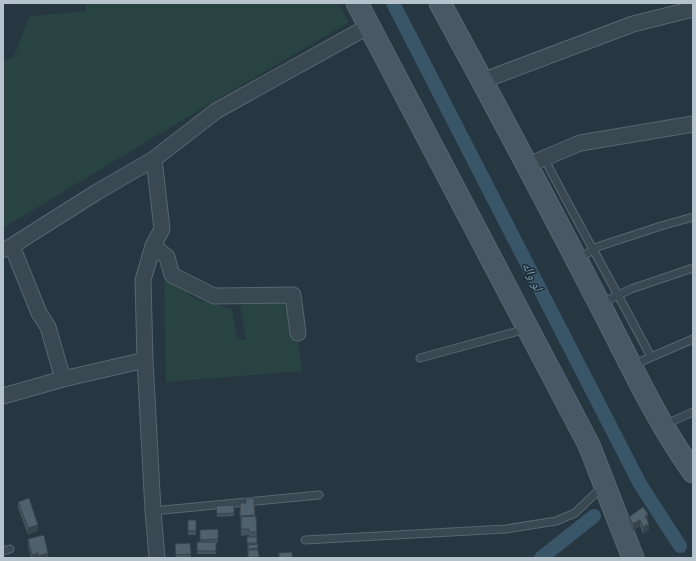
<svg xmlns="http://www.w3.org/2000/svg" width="696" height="561" viewBox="0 0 696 561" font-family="Montserrat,'Noto Naskh Arabic',sans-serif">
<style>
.green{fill:#284342}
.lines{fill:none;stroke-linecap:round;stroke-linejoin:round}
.canal{stroke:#395669;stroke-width:14}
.lane-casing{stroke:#58666f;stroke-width:9}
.street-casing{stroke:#58666f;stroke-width:17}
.secondary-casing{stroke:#58666f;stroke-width:23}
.lane{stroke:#3a4852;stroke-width:7}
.street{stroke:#3a4852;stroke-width:15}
.secondary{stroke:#485865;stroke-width:21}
.wall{fill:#44535e}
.shaded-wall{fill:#37444c}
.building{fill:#4f616d;stroke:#37444c}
.labels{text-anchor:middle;stroke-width:3;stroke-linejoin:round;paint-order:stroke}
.water-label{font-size:13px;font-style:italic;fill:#7799af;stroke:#1f2d37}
</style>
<rect width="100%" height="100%" fill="#263742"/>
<path class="green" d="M86,3h252l11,19 -153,90 -193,116v-168l10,-2 17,-42 56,-5z
M164,281l12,2 19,16 37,10 5,31h9l-6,-35 21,-3h25l6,37 6,1 4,31 -136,11z"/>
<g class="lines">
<path class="canal" d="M393,3l247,481 40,62
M541,558l53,-42"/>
<g class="lane-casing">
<path id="lane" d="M544,158c35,67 72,132 107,199
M579,259l18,-12 64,-21 32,-9
M602,303l29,-14 62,-21
M420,358l106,-29
M633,365l60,-26
M664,425l29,-13
M153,511l166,-16
M305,540l201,-11 50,-8 19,-8 28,-27
M3,551l7,-2"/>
</g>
<g class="street-casing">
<path id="street" d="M482,81l151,-57 60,-15
M154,159l8,70 -9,17 -10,34 2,80 8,151 4,47
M528,165l52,-22 113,-19
M12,246l27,67 9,14 15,52
M153,246l14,11 5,18 42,21 79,-1 5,38
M3,249h4l90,-57 57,-33 62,-48 153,-85
M3,396l60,-17 82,-19"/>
</g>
<g class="secondary-casing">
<path id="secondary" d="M357,3l232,442 44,113
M440,3c54,99 107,199 159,300 30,57 56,116 94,169"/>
</g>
<use href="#lane" class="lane"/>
<use href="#street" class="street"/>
<use href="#secondary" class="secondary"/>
</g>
<path class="wall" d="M246,498h8l1,18h1l1,28 1,6 1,8h-11l-1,-21h2v-2l-8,1 -1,-33h6z
M18,502l20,29 -10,4 -10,-27z
M234,505v11l-17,1 -1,-11z
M629,517l19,4h-1l2,9 -6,4 -3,-8 -7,5 -4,-7z
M188,520h8v15h-8z
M218,529v13l-2,1v11h-19v-12h3v-12z
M28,539l20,18v1h-17l-3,-12z
M190,543l1,14 -15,1 -1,-14z"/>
<path class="shaded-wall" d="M648,514v7l-3,2v-7z
M640,520v6l-7,5v-7z
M649,524v6l-6,4v-7z
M38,525v6l-10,4v-7z
M38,553v5h-6v-3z
M48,553v5h-10v-2z"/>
<path class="building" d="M29,498l9,27 -10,3 -10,-26z
M246,498h8l1,17 -15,1v-13h6z
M234,505v8l-17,1 -1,-8z
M643,507l5,7 -3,2 4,8 -6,3 -3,-7 -7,4 -4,-7z
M256,516l1,16h-8v-3h-8v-12z
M188,520h8v11h-8z
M218,529v10l-18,1v-10z
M44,535l4,18 -10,3v-3l-6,2 -4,-16z
M247,537h10v6h-10z
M197,542h19v9h-19z
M190,543l1,11 -15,1 -1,-11z
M258,544v4l-10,1v-4z
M248,550h10l1,7h-11z
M292,552v6h-13v-5z
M48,556v2h-9z"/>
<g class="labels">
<g class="water-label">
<text transform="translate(533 276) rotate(63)" y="5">لو واله</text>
</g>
</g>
<rect width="696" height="561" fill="none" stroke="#b7c3cc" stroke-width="8"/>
</svg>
